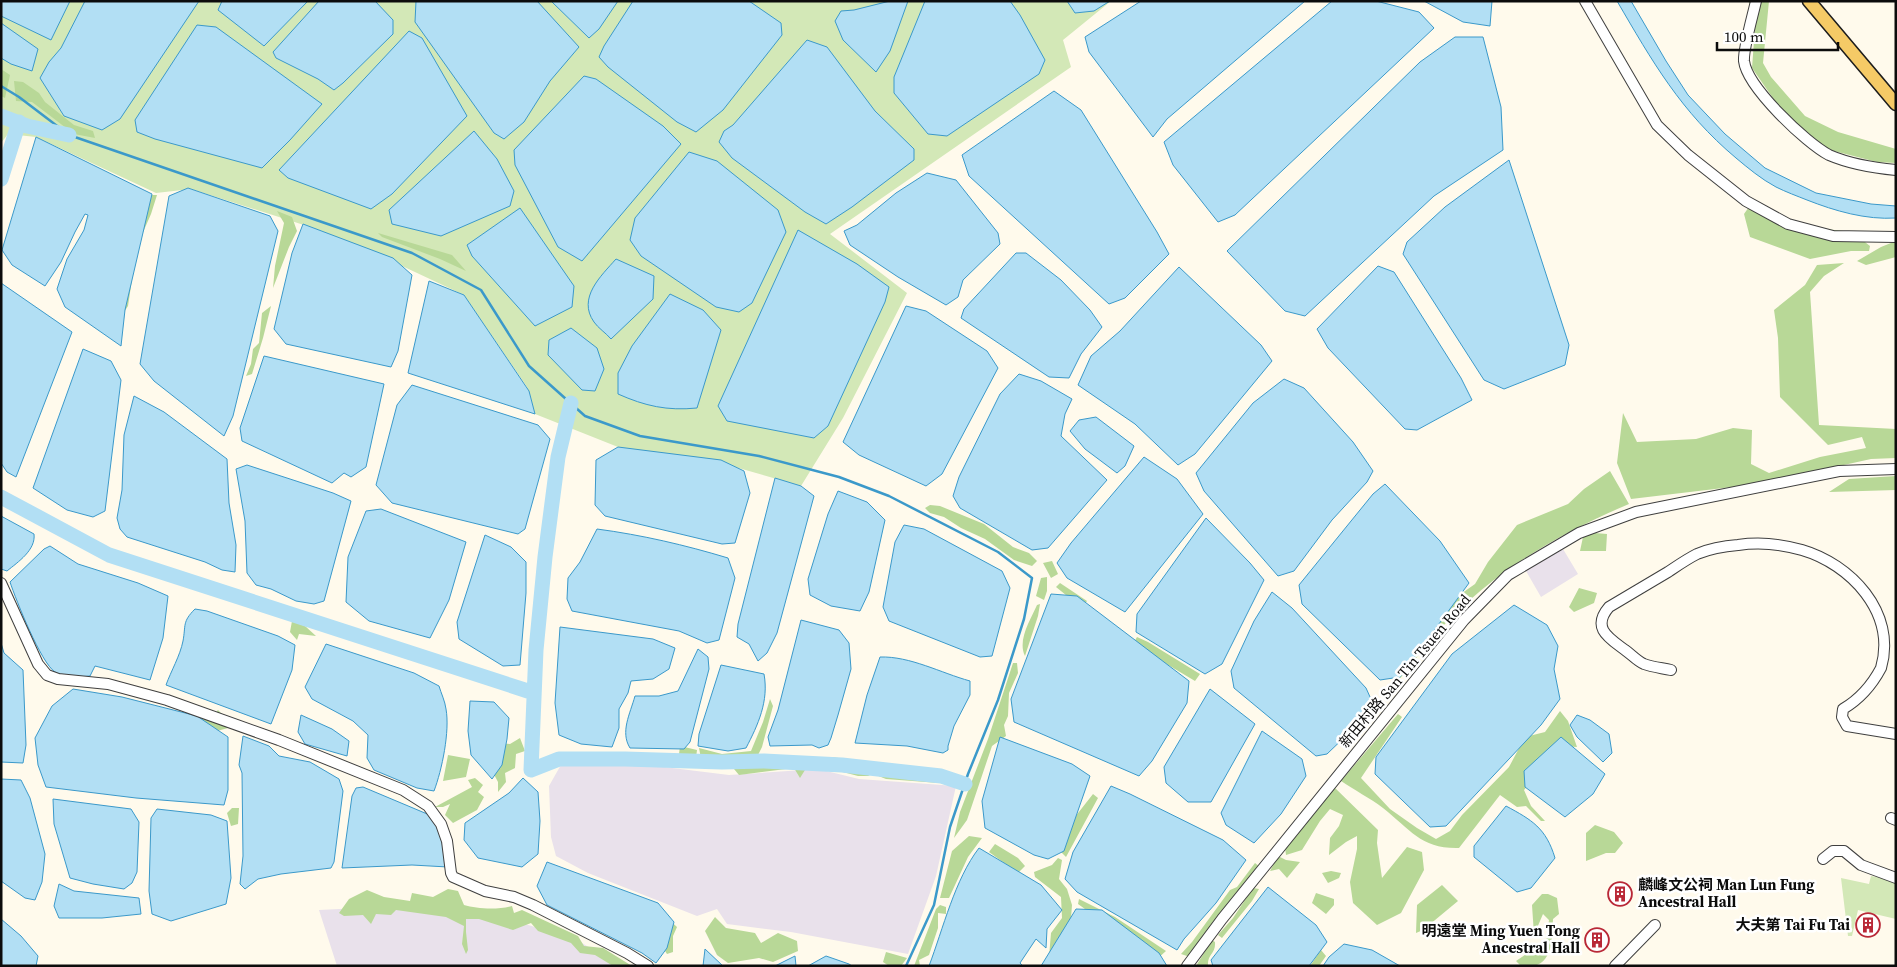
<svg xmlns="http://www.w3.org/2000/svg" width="1897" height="967" viewBox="0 0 1897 967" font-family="'Source Serif 4','Noto Sans SC',serif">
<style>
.industrial{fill:#e9e1eb}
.green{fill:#d3e8b7}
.forest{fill:#b8d897}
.water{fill:#b2dff4;stroke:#3b99ca}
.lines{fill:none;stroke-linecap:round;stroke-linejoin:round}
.stream{stroke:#3b99ca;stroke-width:2.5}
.river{stroke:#b2dff4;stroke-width:15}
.minor-casing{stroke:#3f3f3f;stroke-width:12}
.major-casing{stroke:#1d1d1d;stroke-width:15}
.minor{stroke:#fff;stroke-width:10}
.major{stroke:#f5ca66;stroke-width:12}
.labels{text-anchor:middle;stroke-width:5;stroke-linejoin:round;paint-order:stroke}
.street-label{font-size:15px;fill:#0c0c0c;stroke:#fff}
.poi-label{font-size:15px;font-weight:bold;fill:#0c0c0c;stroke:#fff;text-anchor:end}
</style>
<rect width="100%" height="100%" fill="#fffaec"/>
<path class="industrial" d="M1563,549l15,25 -37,23 -15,-26z
M562,763l94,3 73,9 89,-6 41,10 97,7 -20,90 -28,78 -117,-22 -64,-8 -10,-15 -20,7 -109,-43 -32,-17 -5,-19 -2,-51z
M420,905l76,10 81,25 43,26h-283l-18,-56z"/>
<path class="green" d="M1,1h1110l-48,39 8,27 -241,167 77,59 -64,125 -42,68 -66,-19 -117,-20 -83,-33 -8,-27 -63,-92 -64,-30 -93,-39 -116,-37 -35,4 -120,-56 -28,-3 -7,9z
M1871,876l20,4 5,3v36l-38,-9 -6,26h-4l-7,-58 28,6z"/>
<path class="forest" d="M1748,1h21l-6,62 8,14 34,39 33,16 58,17v14l-19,-1 -51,-13 -44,-38 -30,-43 4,-54z
M1,69l9,6 -5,23 -4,-2z
M14,81l9,1 16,11 6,9 29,23 19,6 2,7 -21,-4 -42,-32 -16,-1z
M149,195h8l-6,19 -14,32 -9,60 -13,20z
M1751,204l19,14 47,10 35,4 18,14 -1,5h-18l-41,8 -60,-22 -6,-23z
M277,211l15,6 5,14 -8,16 -16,41 2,-22 9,-43z
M378,233l74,22 14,16 -26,-12 -58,-22z
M1896,241v16l-30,8 -9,-4 24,-14z
M1844,263l-20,13 -14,16 9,133 77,4v29l-25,1 -114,25 -126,15 -14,-36 6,-50 14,29 59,-3 37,-11 19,2 -1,34 18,9 51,-16 46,-9 -4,-11 -34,8 -48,-48 -2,-59 -4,-28 31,-25 12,-20z
M271,306l-8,32 -11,36 -6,2 5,-12 2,-15 6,-6 3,-30z
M1610,471l19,33c-69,29 -135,67 -187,123 -17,18 -32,40 -48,59l-5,-17 42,-54 44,-31 13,-22 29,-37 51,-21 16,-15z
M1896,476v14l-67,2 20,-13z
M930,505l10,1 44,18 29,23 16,6 8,8 -5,5 -18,-6 -29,-21 -24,-11 -17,-11 -14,-4 -5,-5z
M1595,533l12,1 -1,17h-26l3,-14z
M1052,561l6,13 -7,4 -8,-15z
M1047,577v14l-3,9 -8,-4 5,-18z
M1060,583l27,18 -5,7 -26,-21z
M1579,588l18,5 -3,10 -20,9 -5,-5z
M1040,604l-2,12 -13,40c-8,-16 6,-37 12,-51z
M292,621l13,5 11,10 -17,-2 -2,6 -7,-8z
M1137,637l11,5 52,32 -5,7 -62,-37z
M1013,663h4l1,10 -9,20 -1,23 -4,9 2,11 -14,10 -25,74 -13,18 6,-26 28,-73z
M770,699l3,7 -11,41 -4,8h-6l-2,3 -14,-2 -23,10 -11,-2 -3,-16 23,6 29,-3 12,-29z
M218,710l5,5 5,13 -11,3 -21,-13 14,1z
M1560,711l8,10 9,26 -15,-1 -38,44 7,16 14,15h-4l-15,-15 -9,1 -17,-12 -41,53c-38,1 -48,-18 -76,-40 -13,-10 -29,-18 -42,-27l57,-67 4,3 -41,61 29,31 27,19 19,11 14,-8 12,-16 47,-48 16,-30 20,-5z
M520,738l5,13 -9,3 -1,14 -10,5 1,9 -8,10v-10l-11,-21 12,-18 11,1z
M680,746l17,4 -2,15 -7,1 -23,-3 -3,-8 17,-1z
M448,755l22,4 -4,18 -23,4z
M831,757l30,4 2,11 7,4h-12l-34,-9z
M809,759l5,9 -9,2 -5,8 -6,-10 -55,7 -5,-6 10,-4h53z
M871,773l58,5 10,3v2l-53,-4z
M475,778l8,7 -5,7 6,5 -7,13 -24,13 -8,-8 5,-11 -7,3h-8l37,-20 -4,-7z
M1333,786l45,44 -1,13 5,35 25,-31 15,5 2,18 -23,43 -24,12 -24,-22 -3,-21 7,-33v-13l-11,6 -17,13 1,-17 9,-12 4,-11 -13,-6 -10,12 -18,29 -16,5 -1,-8z
M1093,794l5,4 -32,59 -8,-8 13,-27z
M232,808h7l-1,16 -7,2 -4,-13z
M1595,825l19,7 9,11 -8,10h-9l-20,8v-28z
M969,836l13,2 -14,19 -19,41h-9l12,-47z
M995,844l23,14 7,8 -7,7 -29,-21z
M1278,856l8,4 14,2 -13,16 -8,-9 -9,2z
M1058,858l4,2 -3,19 8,10 5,16 -2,26 -21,26 2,-24 11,-15 -1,-21 -26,-20 -1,-5 18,-7z
M1255,863l5,4 -70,90 -9,-3 11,-12 38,-52 7,-3z
M1331,871l10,2 -2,5 -11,5 -6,-10z
M1442,885l16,16 -35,29 -7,3 1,-28z
M1253,888l6,1 -7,12 -30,37 -4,-3 15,-17z
M448,889l10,2 6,14c13,4 34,5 48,1l2,7 8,-3 56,26 6,10 19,2 29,18h-19l-18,-11 -15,-2 -9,-10 -33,-12 -7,-8 -18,7 -34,-11h-13v13l2,18 -2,4 -4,-10 2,-18 -18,-9 -50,-7 -5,5 -15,-1 -5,10 -8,-9 -19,1 -5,-3 10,-14 18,-9 17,7 26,4 2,-8 21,4z
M1316,893l18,6v6l-8,9 -14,-11z
M1542,894h6l9,4 2,16 -6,5c-1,16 1,42 -19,47 -4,1 -9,0 -13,0l-5,-5 12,-8 13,2 5,-12 3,-23 -6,-6 -9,21 -2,-30z
M1079,899l36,18 51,34 -10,9 -78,-56z
M940,905l6,2v7l-8,-1v15l-9,27 -10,5 1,6h-6l22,-57z
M664,915l13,12 -4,9v16l-6,2 -8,-12z
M715,917l11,11 29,5 6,10 17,-10 19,8 1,10 -25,11 -14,-4 -31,5 -11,-8 -12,-24z
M1212,940l3,2c1,12 -8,12 -7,24h-12z
M1321,950l5,6 -7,10h-9z
M886,952l21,6 -6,8h-12l-6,-4z"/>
<path class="water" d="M1,1h69l-19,39 -50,-24z
M85,1h114l-79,118 -18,11 -38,-14 -24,-38 9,-16 12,-14z
M222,1h86l-44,45 -46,-36z
M319,1h56l18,19v14l-50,49 -9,7 -16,-11 -42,-21 -3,-6z
M416,1h121l42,46 -29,34 -26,41 -20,17 -10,-6 -79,-111z
M551,1h67l-19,28 -10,9z
M633,1h116l32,22 1,12 -59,75 -27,22 -19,-10 -69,-55 -9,-10 5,-11z
M890,1h18l-18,50 -14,21 -33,-32 -8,-19 6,-10 13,-1z
M925,1h85l10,14 25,45 -6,14 -92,62 -19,-2 -34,-41v-16z
M1067,1h43l-16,10 -19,2z
M1141,1h164l-138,118 -14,18 -64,-85 -4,-15z
M1332,1h44l43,11 15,16 -199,187 -17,7 -45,-57 -9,-23z
M1424,1h68l-2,25 -27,-4z
M1617,1h14l35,60 22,34 37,39 40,34 51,25 55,11 25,2v12c-30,2 -61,-7 -89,-18 -10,-4 -21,-8 -31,-13 -15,-8 -28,-19 -40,-29 -55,-46 -84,-97 -119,-157z
M1,23l37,26 -6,22 -21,-7 -10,-6z
M197,25l19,2 106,77 -32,36 -28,28 -107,-29 -18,-7 -2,-12z
M409,31l13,7 45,78 -75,78 -21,15 -83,-31 -9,-8z
M1455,37h28l18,70 2,43 -69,46 -129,120 -20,-5 -58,-60 193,-189z
M807,40l20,7 48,64 39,38v11l-62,47 -26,17 -21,-12 -73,-54 -13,-16 5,-11 9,-6z
M584,76l12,3 67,47 18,18 -99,117 -24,-14 -43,-82 -1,-15z
M1054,91l27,19 76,122 12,22 -44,44 -16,6 -140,-128 -7,-21z
M474,131l23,28 17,32 -4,15 -69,30 -49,-12 -3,-14z
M36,137l116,57 -27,116 -4,36 -56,-39 -8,-18 10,-30 17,-29 4,-15 -3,-1 -10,18 -14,30 -16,24 -33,-21 -10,-15z
M689,152l28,9 61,49 8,22 -34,71 -13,9 -23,-5 -75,-51 -11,-16 5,-22z
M1509,160l60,185 -4,20 -61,24 -20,-9 -81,-126 4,-12 38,-35z
M927,173l29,7 42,53 2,11 -37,36 -5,17 -12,8 -48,-28 -48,-32 -6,-14 13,-6 39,-32z
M188,188l82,28 8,15 -45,185 -9,20 -70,-55 -14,-17 29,-168z
M520,208l54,78 -2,21 -37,19 -63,-70 -5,-11z
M303,224l90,34 19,17 -14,76 -7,16 -105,-23 -12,-15 18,-76z
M798,230l59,34 32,23 -4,15 -57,124 -14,12 -87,-17 -9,-15z
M1016,253h10l35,27 29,30 12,17 -21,27 -12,24 -20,-1 -88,-59 3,-9z
M616,259l38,17 -1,23 -42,40c-5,-6 -13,-11 -17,-17 -17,-24 7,-46 22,-63z
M1378,266l16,6 67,106 11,22 -55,30 -12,-1 -77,-81 -11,-19z
M1179,267l82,78 11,16 -77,93 -17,11 -43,-41 -57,-39 13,-29 29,-25z
M429,281l35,14 65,96 6,23 -127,-41z
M1,283l71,49 -56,145 -9,-5 -6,-9z
M670,294l33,16 18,20 -24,78c-30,3 -52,-2 -79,-14v-21l14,-27z
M906,306l20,5 61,40 11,17 -56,106 -16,12 -67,-31 -16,-13z
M571,328l26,20 7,21 -9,22 -13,-1 -34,-35 1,-15z
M83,349l28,12 10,19 -16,131 -12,6 -26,-7 -34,-22z
M264,356l120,28 -18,83 -15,10 -7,-4 -12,10 -90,-42 -2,-13z
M1019,374l22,7 31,18 -7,15 -4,22 46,44 -59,68 -16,2 -72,-42 -7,-12 6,-19 41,-83z
M1284,379l20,9 49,54 20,29 -6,11 -35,38 -38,51 -16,5 -74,-85 -8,-18 57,-70z
M412,385l126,40 12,14 -25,90 -7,5 -126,-31 -16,-18 21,-80z
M134,396l30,16 63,47 2,44 7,42 -1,27 -13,-2 -17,-8 -78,-25 -7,-8 -3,-11 5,-28 2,-55z
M1096,417l38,29 -9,20 -8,7 -32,-24 -15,-18 9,-11z
M618,447l103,13 23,11 6,22 -15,50 -13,1 -117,-28 -10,-11 1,-45z
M1144,457l33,22 26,35 -78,98 -58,-34 -10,-15 14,-20z
M247,465l86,28 18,8 -27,100 -10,3 -18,-3 -25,-12 -15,-4 -9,-12 -2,-52 -9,-52z
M775,478l26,8 13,10 -37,137 -10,20 -9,8 -9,-17 -12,-7 1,-13z
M1385,484l55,57 29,42 -69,94 -20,3 -78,-76 -3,-19 74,-91z
M838,491l29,11 18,18 -16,72 -9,19 -29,-5 -21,-11 -2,-16 20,-65z
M381,509l85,33 -17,58 -19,38 -61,-17 -23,-19 2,-45 18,-46z
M1,516l33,18c2,16 -16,28 -27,37l-6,-2z
M1206,518l44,45 14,17 -42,84 -17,10 -69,-42 1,-18z
M904,525l20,4 78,42 8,17 -18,68 -12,1 -91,-36 -6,-14 12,-65z
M597,529c45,6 88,16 131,29l7,20 -16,62 -12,3 -28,-12 -107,-20 -5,-12 1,-21 12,-16z
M485,535l26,12 15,15v31l-6,72 -17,1 -44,-27 -2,-17z
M50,546l28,18 60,19 30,13 -5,42 -13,42 -55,-14 -5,10c-11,1 -26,2 -35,-4 -14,-9 -39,-72 -45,-90l34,-33z
M1272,592l20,16 74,80 9,20 -48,46 -11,2 -82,-68 -3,-17 23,-50z
M1051,594l26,2 112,85 -2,22 -35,58 -13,15 -125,-54 -3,-23z
M1514,605l33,20 11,21 -4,23 6,30 -19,26 -95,101 -16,1 -55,-53 1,-17 76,-103z
M195,609l12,2 71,25 17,9 -3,25 -21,54 -105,-39c5,-14 14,-29 17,-44 3,-16 -1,-19 12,-32z
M801,620l38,10 10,13 2,26 -13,46 -7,23 -3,7 -9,3 -7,-3 -42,1 -2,-9 10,-27z
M560,627l93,12 22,9 -6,21 -16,10 -22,2 -3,12 -9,16v19l-7,19 -31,-3 -22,-9 -4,-32z
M1,643l3,10 19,17 3,75 -3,18 -22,-1z
M326,644l88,29 25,13c2,7 6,15 7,23 4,22 -4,61 -12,82l-17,-3 -43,-18 -7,-12 1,-23 -15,-14 -41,-22 -7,-12z
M698,649l10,8 1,12 -19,73 -6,7 -54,-1c-10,-16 0,-34 5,-52h24l19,-5z
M880,657c30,-1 61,16 90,24v14l-16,31 -6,20v4l-5,3 -36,-7 -52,-3 12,-48z
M721,665l43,9c5,27 -6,51 -18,74l-18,3 -30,-5 1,-12z
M73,689l49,8 75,19 31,21v53l-4,15 -88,-7 -90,-11 -8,-22 -3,-27 17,-32z
M1210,689l45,35 -44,78h-23l-22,-19 -2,-16z
M470,701l24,1 15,16 -2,21 -5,26 -10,14 -21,-24 -3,-24z
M301,715l31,14 17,12 -2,15 -42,-12 -7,-12z
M1577,715l13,5 19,14 3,19 -9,9 -26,-25 -7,-12z
M1262,731l40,28 4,17 -25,38 -27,29 -28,-18 -5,-12z
M243,736l26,10 10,10 31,6 29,17 4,12 -9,71 -3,6 -50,6 -23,5 -13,10 -5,-5 3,-28 -1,-83 -3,-8z
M1000,737l72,27 18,12 -26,75 -16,8 -14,-4 -49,-27 -3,-27z
M1561,737l44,37 -12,20 -28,23 -40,-30 -1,-16z
M523,778l15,14 2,29 -2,33 -16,13 -44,-9 -14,-18 1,-17 44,-30z
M1,779l20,1 9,18 15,56 -3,28 -7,18 -10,-2 -24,-17z
M1111,786l19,8 93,46 23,20 -30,43 -32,36 -7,11 -100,-58 -12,-13 8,-27z
M363,787l69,29 19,31 -3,20 -36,-2 -70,3 10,-72 4,-8z
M53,799l78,10 8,13 -2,50 -5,11 -8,6 -31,-5 -23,-6 -16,-54z
M1506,806c26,14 40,22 49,52l-24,30 -14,4 -43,-35v-11z
M157,809l54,6 16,6 4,57 -5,26 -55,17 -19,-7 -3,-23 2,-73z
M979,848l62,37 21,25 -15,19 -1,19 -10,-9 -16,24 3,3h-94c14,-37 26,-87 50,-118z
M547,862l111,41 16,19 -7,26 -11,15 -14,-10 -95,-48 -10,-19z
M59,884l15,7 65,7 2,16 -39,4h-43l-5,-12z
M1268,887l48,38 11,17 -18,24h-96l-2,-6z
M1076,909l26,1 57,43 8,13h-126z
M1,919l20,17 17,20 -2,10h-35z
M1344,944l28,6 28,16h-77l6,-9z
M705,949l18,17h-20z
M795,956l1,10h-21z
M826,956l23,8 3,2h-44z"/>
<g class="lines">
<path class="stream" d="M1,86l18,11 50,38 343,118 69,37 48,76 56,50 55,20 119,20 80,21 50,19 109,56 34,26 -8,41 -26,81 -30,74 -18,53 -16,78 -28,61"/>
<path class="river" d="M1,116l26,10 42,9
M1,179l18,-57
M571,403l-13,54 -13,100 -9,93 -5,120 28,-11h66l97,3 42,-1 78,4 99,11 24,8
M1,497l108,58 425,138"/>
<g class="minor-casing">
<path id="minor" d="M1585,1l72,124 31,30 58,46 42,23 45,12 63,1
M1756,1c-3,14 -13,48 -12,60 3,26 62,82 85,94 21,9 45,13 67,15
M1,583l37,81 9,11 11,4 50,5 59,16 112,40 124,50 25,16 13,18 6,17 4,32 2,4 32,14 29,6 19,8 94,48 21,13
M1671,670c-9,-2 -19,-3 -27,-6 -7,-3 -13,-10 -19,-14 -16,-12 -34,-22 -16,-43 20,-12 39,-23 59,-35 9,-6 19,-13 29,-18 12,-5 27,-8 41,-9 21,-3 43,-1 64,5 48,14 95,62 79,118 -9,17 -21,31 -38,41l-1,8 5,9 49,8
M1891,818l5,2
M1823,859l10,-8h11l17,14 35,13
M1187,966l35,-47 242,-299 44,-45 71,-42 57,-21 203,-41 57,-2
M1615,966l40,-41"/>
</g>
<g class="major-casing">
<path id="major" d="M1809,1l87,103"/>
</g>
<use href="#minor" class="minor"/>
<use href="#major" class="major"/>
</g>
<defs>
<g id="building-ring" transform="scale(1.25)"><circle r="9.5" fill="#fff" stroke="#b92837" stroke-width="1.5"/><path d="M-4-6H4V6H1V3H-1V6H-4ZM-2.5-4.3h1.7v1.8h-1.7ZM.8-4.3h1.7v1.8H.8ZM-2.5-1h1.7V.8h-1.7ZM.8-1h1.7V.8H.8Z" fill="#b92837"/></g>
</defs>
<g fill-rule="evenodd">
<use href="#building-ring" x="1620" y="894"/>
<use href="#building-ring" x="1868" y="925"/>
<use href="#building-ring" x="1597" y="940"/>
</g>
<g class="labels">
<g class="street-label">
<text transform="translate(1405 671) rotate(-50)" y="5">新田村路 San Tin Tsuen Road</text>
</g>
<g class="poi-label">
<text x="1638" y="890" text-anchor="start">麟峰文公祠 Man Lun Fung<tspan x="1638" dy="17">Ancestral Hall</tspan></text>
<text x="1850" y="930">大夫第 Tai Fu Tai</text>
<text x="1580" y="936">明遠堂 Ming Yuen Tong<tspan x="1580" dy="17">Ancestral Hall</tspan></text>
</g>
</g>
<rect width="1897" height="967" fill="none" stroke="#0c0c0c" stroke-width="5"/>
<path d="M1717 42v8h121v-8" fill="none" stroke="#0c0c0c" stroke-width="2.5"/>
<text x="1724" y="42" font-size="15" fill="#0c0c0c" stroke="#ffffff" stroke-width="4" paint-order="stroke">100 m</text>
</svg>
